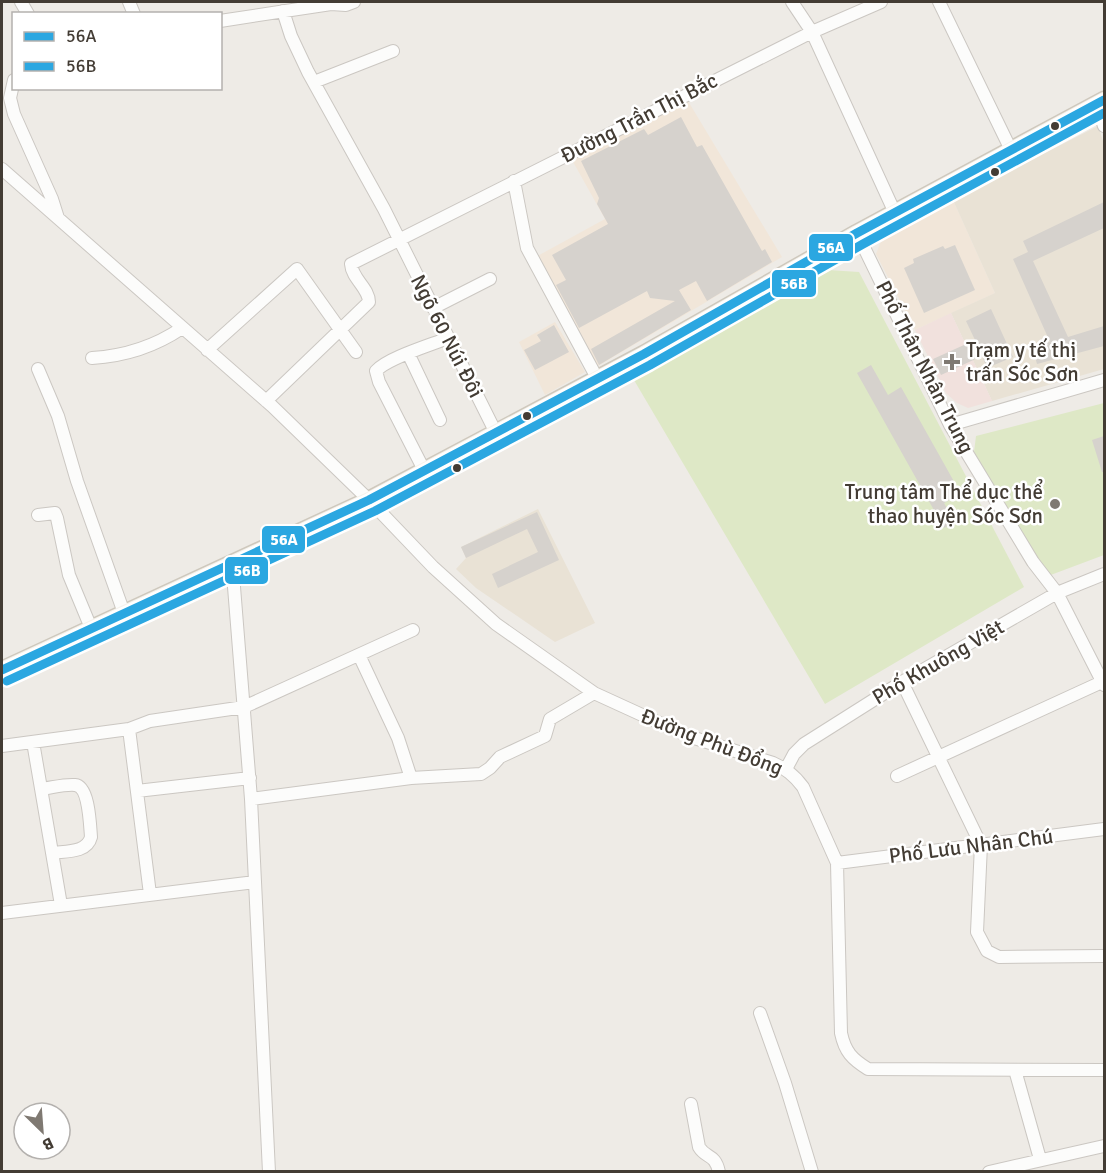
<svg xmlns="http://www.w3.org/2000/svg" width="1106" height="1173" viewBox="0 0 1106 1173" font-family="Signika,sans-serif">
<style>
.commercial{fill:#f1e6d9}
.education{fill:#e9e2d5}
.medical{fill:#f1e1dd}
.green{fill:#dee8c6}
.building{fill:#d6d2cd}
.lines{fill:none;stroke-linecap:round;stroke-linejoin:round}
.street-casing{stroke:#cbc7c2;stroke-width:14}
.secondary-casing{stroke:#cec8bd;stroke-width:19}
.street{stroke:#fcfcfb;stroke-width:12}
.secondary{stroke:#f6f3ed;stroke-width:16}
.bus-1-casing{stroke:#fff;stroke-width:14}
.bus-2-casing{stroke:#fff;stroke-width:14}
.bus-1{stroke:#2ba7e1;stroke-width:9}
.bus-2{stroke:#2ba7e1;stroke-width:9}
.bus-dot{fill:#433c34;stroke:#fff;stroke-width:2}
.poi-dot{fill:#7f7972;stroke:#fff;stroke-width:2}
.labels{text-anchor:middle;stroke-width:5;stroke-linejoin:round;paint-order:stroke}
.street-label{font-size:21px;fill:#433c34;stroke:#fff}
.poi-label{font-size:21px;fill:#433c34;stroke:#fff;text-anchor:start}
.line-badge{stroke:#fff;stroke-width:2}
.badge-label{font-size:16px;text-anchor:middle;font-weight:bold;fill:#fff}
</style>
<rect width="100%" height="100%" fill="#eeebe6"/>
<path class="commercial" d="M688,101l94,156 -189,112 -61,-110 73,-40 -33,-59z
M953,200l42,93 -80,37 -39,-76 7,-18z
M555,322l30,50 -40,23 -26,-53z"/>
<path class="education" d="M1098,126l6,18v225l-112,32 -41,-88 44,-20 -42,-93z
M538,509l57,114 -40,19 -79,-54 -20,-19 10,-11 -5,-11z"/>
<path class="medical" d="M951,313l41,88 -24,7 -11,-5 -11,-10 -31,-63z"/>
<path class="green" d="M828,270l31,2 165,315 -199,117 -194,-329z
M1104,403v152l-56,21 -74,-124 2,-16z"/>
<path class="building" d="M681,117l16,30 5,-2 60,106 3,-2 7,13 -65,39 -11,-20 -17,9 12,20 -92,55 -8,-16 84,-48 -25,-3 -3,-7 -68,37 -23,-43 10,-5 -14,-25 56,-31 -11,-20 2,-6 -18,-37 63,-32 4,6z
M1104,202v26l-71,33 35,76 36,-11v20l-67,18 -5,-18 18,-4 -37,-83 15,-7 -5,-11z
M955,245l20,45 -51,23 -20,-45 10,-5 -1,-4 30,-13 2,3z
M991,309l22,48 -26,11 -5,-12 -41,19 -8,-16 42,-19 -9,-19z
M554,325l15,27 -34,18 -11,-20 17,-9 -4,-6z
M871,365l17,30 13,-8 60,107 -17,9 11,19 -11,6 -87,-155z
M1104,436v36h-2l-10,-32z
M537,512l22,48 -61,28 -6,-14 46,-22 -11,-23 -61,29 -5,-11z"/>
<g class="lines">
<g class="street-casing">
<path id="street" d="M21,2l7,12
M129,2l5,12
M792,2l20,30 83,181
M939,2l72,148
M283,11l8,25 17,36 76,137 112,224
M220,21l111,-17 15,1 8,-3
M14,80l-4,18 4,16 38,85 6,19
M314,82l79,-31
M1096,104l8,22
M2,169l270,237 97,94 64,67 63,57 98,69 94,43 85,27c13,6 21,12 30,24l34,76 4,170c4,19 11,26 27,36l236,1
M514,181l13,67 70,130
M857,233l93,192 83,137 24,31 47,92
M433,308l57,-29
M207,350l90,-81 59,83
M408,353l32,67
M92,358c33,-2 62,-11 90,-30
M38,369l20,47 19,65 47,132
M266,401l103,-99c0,-14 -17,-23 -18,-38l461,-232 69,-30
M950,425l154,-45
M424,470l-45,-88 -3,-11c11,-13 55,-26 72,-33
M38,515l17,-2 2,5 12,57 22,53
M232,562l19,237 18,373
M359,655l39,83 13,40
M902,682l79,163 -4,87 10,19 12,6 105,-1
M129,729l21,165
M33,742l28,163
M2,746l127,-17 21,-8 94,-14 169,-77
M786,769l8,-15 10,-10 98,-62 155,-89 47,-19
M897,776l207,-95
M41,789c10,-1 23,-5 34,-4 14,1 15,40 16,52 -4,16 -25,14 -39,16
M137,791l113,-13
M251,799l160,-21 70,-4 9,-6 10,-11 45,-21 5,-17 44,-26
M837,863l267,-34
M2,913l253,-31
M760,1013l25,70 27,89
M1015,1070l25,89
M691,1104l8,43c7,12 16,6 20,25
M989,1172l115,-26"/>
</g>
<g class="secondary-casing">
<path id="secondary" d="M2,670l367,-170 275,-146 213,-121 247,-133"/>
</g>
<use href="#street" class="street"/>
<use href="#secondary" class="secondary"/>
<g class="bus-1-casing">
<path id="bus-1" d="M2,670l367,-170 275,-146 213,-121 247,-133"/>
</g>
<g class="bus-2-casing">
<path id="bus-2" d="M7,681l368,-170 275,-146 213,-121 241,-131"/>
</g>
<use href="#bus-1" class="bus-1"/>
<use href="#bus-2" class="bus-2"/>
</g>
<g class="bus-dot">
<circle cx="1055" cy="126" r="5"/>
<circle cx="995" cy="172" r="5"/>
<circle cx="527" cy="416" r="5"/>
<circle cx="457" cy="468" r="5"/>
</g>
<g class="poi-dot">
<path d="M949 353h6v6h6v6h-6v6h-6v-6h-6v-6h6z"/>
<circle cx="1055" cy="504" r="6"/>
</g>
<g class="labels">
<g class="street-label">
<text transform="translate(639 118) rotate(-27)" y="7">Đường Trần Thị Bắc</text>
<text transform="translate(447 336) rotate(63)" y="7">Ngõ 60 Núi Đôi</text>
<text transform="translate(925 367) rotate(63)" y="7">Phố Thân Nhân Trung</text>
<text transform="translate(938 662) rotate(-30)" y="7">Phố Khuông Việt</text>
<text transform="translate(712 742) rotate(21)" y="7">Đường Phù Đổng</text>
<text transform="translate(971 846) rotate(-7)" y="7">Phố Lưu Nhân Chú</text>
</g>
<g class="poi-label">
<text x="966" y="357">Trạm y tế thị<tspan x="966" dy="24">trấn Sóc Sơn</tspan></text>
<text x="1043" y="499" text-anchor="end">Trung tâm Thể dục thể<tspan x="1043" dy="24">thao huyện Sóc Sơn</tspan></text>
</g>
</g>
<g class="line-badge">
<rect x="808" y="233" width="46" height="29" rx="6" fill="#2ba7e1"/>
<rect x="771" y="269" width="46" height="29" rx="6" fill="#2ba7e1"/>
<rect x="261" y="525" width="45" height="29" rx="6" fill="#2ba7e1"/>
<rect x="224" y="556" width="45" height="29" rx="6" fill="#2ba7e1"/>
</g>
<g class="badge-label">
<text x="831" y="253">56A</text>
<text x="794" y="289">56B</text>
<text x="284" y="545">56A</text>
<text x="247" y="576">56B</text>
</g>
<rect width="1106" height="1173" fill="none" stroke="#433c34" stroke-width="6"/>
<rect x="12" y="12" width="210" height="78" fill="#ffffff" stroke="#b4b1ae" stroke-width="1.5"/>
<rect x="24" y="32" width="30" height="9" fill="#2ba7e1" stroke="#b4b1ae" stroke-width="1.5"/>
<text x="66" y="42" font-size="18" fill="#433c34">56A</text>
<rect x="24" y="62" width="30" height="9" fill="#2ba7e1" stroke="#b4b1ae" stroke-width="1.5"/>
<text x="66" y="72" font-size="18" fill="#433c34">56B</text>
<g transform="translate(42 1131) rotate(155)"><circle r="28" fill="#ffffff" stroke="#b4b1ae" stroke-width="1.5"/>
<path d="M0-4.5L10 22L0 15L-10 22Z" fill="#7f7972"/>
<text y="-9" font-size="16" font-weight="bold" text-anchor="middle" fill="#433c34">B</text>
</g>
</svg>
